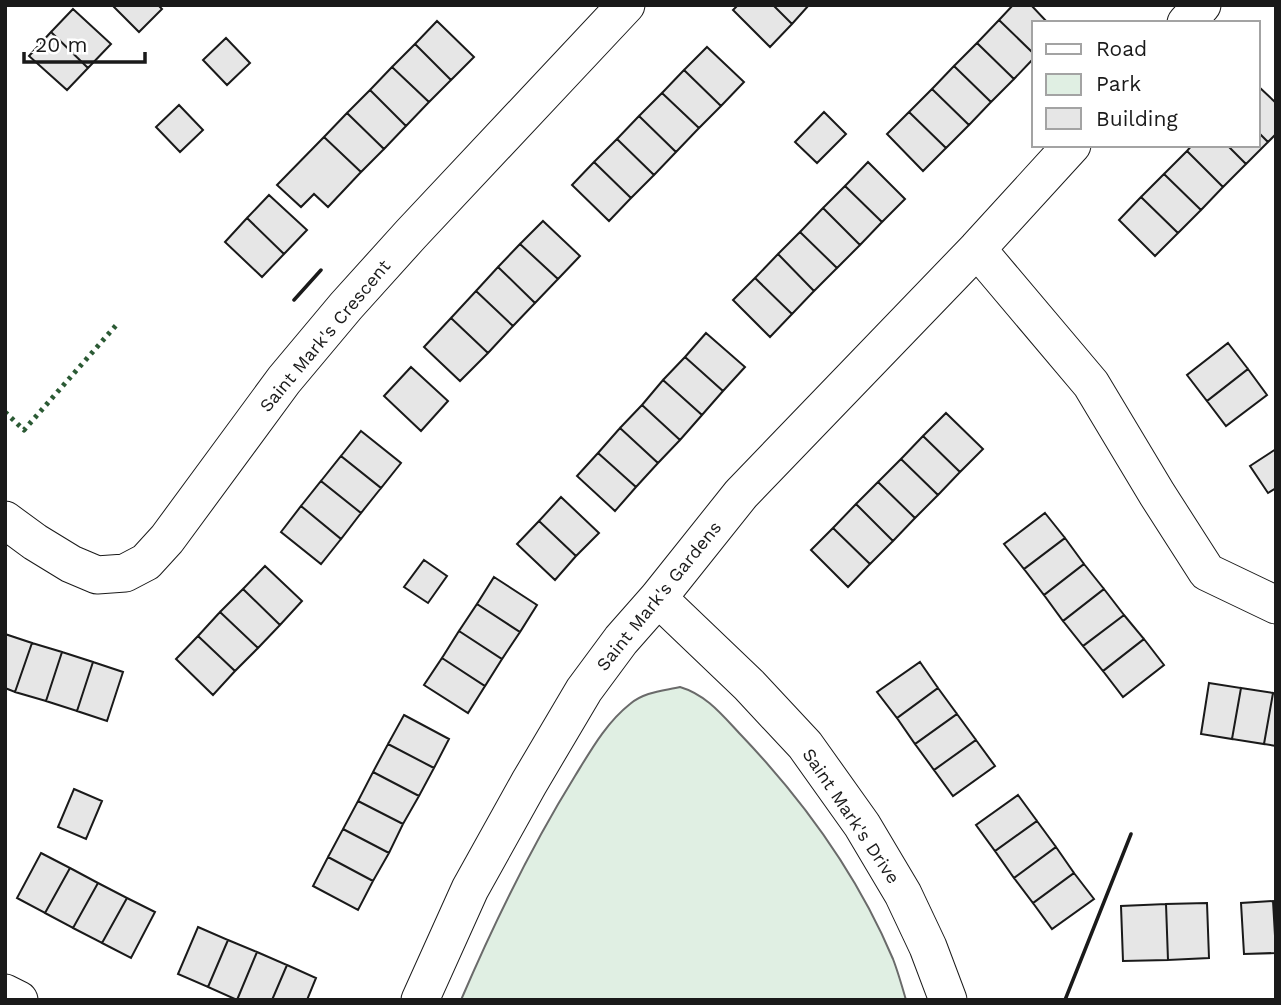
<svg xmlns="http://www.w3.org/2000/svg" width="1281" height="1005" viewBox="0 0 1281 1005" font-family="'Work Sans',sans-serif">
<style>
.green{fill:#e0efe3;stroke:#6a6a6a;stroke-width:2}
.building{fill:#e6e6e6;stroke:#1a1a1a;stroke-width:2}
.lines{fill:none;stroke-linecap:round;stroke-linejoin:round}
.street-casing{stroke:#1a1a1a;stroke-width:39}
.street{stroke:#fff;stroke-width:37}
.hedge{stroke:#2b5a34;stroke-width:5;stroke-dasharray:3.5 5;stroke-linecap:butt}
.wall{stroke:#1a1a1a;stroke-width:3.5}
.labels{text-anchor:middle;stroke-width:5;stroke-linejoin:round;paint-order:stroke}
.street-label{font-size:18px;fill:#1a1a1a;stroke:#fff}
</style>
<rect width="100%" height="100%" fill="#fff"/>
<path class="green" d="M680,687c27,8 43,29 61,48 62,65 117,141 152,224 5,13 9,27 13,41h-445c33,-77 70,-153 114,-224 16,-26 31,-53 55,-72 14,-12 32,-13 50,-17z"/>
<path class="building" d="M112,5h46l4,4 -23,23z
M738,5h35l19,19 -22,23 -37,-37z
M773,5h36l-17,19z
M1013,5h18l17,18h-14v31l-35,-34z
M73,9l38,35 -23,24 -37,-36z
M999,20l35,34v4l-20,21 -37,-36z
M437,21l37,36 -23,23 -36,-36z
M51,32l37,36 -21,22 -38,-34z
M226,38l24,25 -23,22 -24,-25z
M977,43l37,36 -23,23 -37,-36z
M415,44l36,36 -22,22 -37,-35z
M707,47l37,35 -23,24 -37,-36z
M954,66l37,36 -22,23 -37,-36z
M392,67l37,35 -23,24 -36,-36z
M684,70l37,36 -22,22 -37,-35z
M1258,86l18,17v31l-8,8 -10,-10z
M932,89l37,36 -23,23 -37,-36z
M370,90l36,36 -22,23 -37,-36z
M662,93l37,35 -23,24 -37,-36z
M179,105l24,25 -23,22 -24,-25z
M824,112l22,22 -29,29 -22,-21z
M909,112l37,36 -23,23 -36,-37z
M347,113l37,36 -23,23 -37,-35z
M639,116l37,36 -22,23 -37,-36z
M1258,132l10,10 -22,22 -19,-19h31z
M324,137l37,35 -33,35 -14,-13 -13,13 -24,-22z
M617,139l37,36 -23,23 -37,-36z
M1192,145h35l19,19 -23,23 -36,-36z
M1187,151l36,36 -22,23 -37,-36z
M594,162l37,36 -22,23 -37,-36z
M868,162l37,37 -23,23 -37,-36z
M1164,174l37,36 -23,23 -37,-36z
M845,186l37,36 -22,23 -37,-37z
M269,195l38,35 -23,24 -37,-36z
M1141,197l37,36 -23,23 -36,-36z
M823,208l37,37 -23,23 -37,-36z
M247,218l37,36 -22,23 -37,-35z
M543,221l37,35 -22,23 -38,-35z
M800,232l37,36 -23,23 -36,-37z
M520,244l38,35 -23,24 -37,-36z
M778,254l36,37 -22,23 -37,-36z
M498,267l37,36 -22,23 -37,-35z
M755,278l37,36 -22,23 -37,-37z
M476,291l37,35 -25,27 -37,-35z
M451,318l37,35 -28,28 -36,-34z
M706,333l39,34 -22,24 -38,-34z
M1228,343l20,26 -41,32 -20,-26z
M685,357l38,34 -21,24 -39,-35z
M411,367l37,34 -27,30 -37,-35z
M1248,369l19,26 -41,31 -19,-25z
M663,380l39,35 -22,25 -38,-35z
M642,405l38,35 -22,23 -38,-35z
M946,413l37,36 -23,23 -37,-36z
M620,428l38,35 -22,24 -38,-34z
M361,431l40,32 -20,25 -40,-32z
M923,436l37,36 -22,23 -37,-36z
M1276,449v39l-8,5 -18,-27z
M598,453l38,34 -21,24 -38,-35z
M341,456l40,32 -20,25 -40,-32z
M901,459l37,36 -23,23 -37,-36z
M321,481l40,32 -20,26 -40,-33z
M878,482l37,36 -22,23 -37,-37z
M561,497l38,36 -23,23 -37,-35z
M856,504l37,37 -23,23 -37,-36z
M301,506l40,33 -20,25 -40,-32z
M1045,513l20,25 -41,31 -20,-25z
M539,521l37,35 -21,24 -38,-36z
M833,528l37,36 -22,23 -37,-37z
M1065,538l19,26 -40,31 -20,-26z
M424,560l23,16 -19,27 -24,-16z
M1084,564l20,25 -41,32 -19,-26z
M265,566l37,35 -22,24 -37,-36z
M494,577l43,28 -17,27 -43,-28z
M243,589l37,36 -22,23 -38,-36z
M1104,589l20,26 -41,31 -20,-25z
M477,604l43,28 -18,27 -43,-28z
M220,612l38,36 -23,23 -37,-35z
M1124,615l20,24 -41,32 -20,-25z
M459,631l43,28 -17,27 -43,-28z
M5,634l27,9 -17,49 -10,-4z
M198,636l37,35 -22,24 -37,-36z
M1144,639l20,26 -41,32 -20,-26z
M32,643l30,9 -16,49 -31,-9z
M62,652l31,10 -16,49 -31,-10z
M442,658l43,28 -17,27 -44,-28z
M93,662l30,10 -16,49 -30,-10z
M920,662l18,26 -41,30 -20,-26z
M1209,683l32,5 -9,51 -31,-5z
M938,688l19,26 -42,30 -18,-26z
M1241,688l32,5 -9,51 -32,-5z
M1273,693l3,1v52l-12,-2z
M957,714l19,26 -42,30 -19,-26z
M404,715l45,24 -15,29 -46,-24z
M976,740l19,26 -42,30 -19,-26z
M388,744l46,24 -15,28 -46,-24z
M373,772l46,24 -16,28 -45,-23z
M74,789l28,12 -16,38 -28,-12z
M1018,795l19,26 -42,30 -19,-26z
M358,801l45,23 -14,29 -46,-24z
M1037,821l19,26 -42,31 -19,-27z
M343,829l46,24 -16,28 -45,-24z
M1056,847l18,26 -41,30 -19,-25z
M41,853l29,15 -25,45 -28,-15z
M328,857l45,24 -15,29 -45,-24z
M70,868l28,15 -25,45 -28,-15z
M1074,873l20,26 -42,30 -19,-26z
M98,883l29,15 -25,45 -29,-15z
M127,898l28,14 -24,46 -29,-15z
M1273,901l3,52 -32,1 -3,-51z
M1207,903l2,55 -41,2 -2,-56z
M1166,904l2,56 -45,1 -2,-55z
M198,927l30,13 -20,47 -30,-13z
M228,940l29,12 -20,48 -29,-13z
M257,952l30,13 -15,35h-35z
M287,965l29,13 -9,22h-35z"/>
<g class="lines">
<g class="street-casing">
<path id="street" d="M1186,23l16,-18
M977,249l114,135 66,110 50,78 69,33
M5,520l30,22 36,22 26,11 28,-2 21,-11 21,-23 117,-159 62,-74 65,-72 215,-229
M658,598l91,87 56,60 57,80 41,69 25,53 20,53
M5,993l14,7
M420,1000l50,-111 59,-106 55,-93 37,-50 37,-42 83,-104 236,-245 95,-104"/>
</g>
<use href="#street" class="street"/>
<path class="hedge" d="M5,412l19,18 95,-108"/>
<path class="wall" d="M294,300l27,-30
M1065,1000l66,-166"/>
</g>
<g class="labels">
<g class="street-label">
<text transform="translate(325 336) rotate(-50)" y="6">Saint Mark's Crescent</text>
<text transform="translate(659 596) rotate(-51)" y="6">Saint Mark's Gardens</text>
<text transform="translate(851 816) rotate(56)" y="6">Saint Mark's Drive</text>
</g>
</g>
<rect width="1281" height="1005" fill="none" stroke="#1a1a1a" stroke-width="14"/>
<rect x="1032" y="21" width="228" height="126" fill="#ffffff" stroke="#a3a3a3" stroke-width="2"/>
<rect x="1046" y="44" width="35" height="10" fill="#ffffff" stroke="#a3a3a3" stroke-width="2"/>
<text x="1096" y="56" font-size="21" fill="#1a1a1a">Road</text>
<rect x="1046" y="74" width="35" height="21" fill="#e0efe3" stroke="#a3a3a3" stroke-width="2"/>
<text x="1096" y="91" font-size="21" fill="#1a1a1a">Park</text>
<rect x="1046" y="108" width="35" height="21" fill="#e6e6e6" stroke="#a3a3a3" stroke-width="2"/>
<text x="1096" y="126" font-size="21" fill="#1a1a1a">Building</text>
<path d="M24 52v10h121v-10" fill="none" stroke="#1a1a1a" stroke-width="3.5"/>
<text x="35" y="52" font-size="21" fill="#1a1a1a" stroke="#ffffff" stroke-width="5" paint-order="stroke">20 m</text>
</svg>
